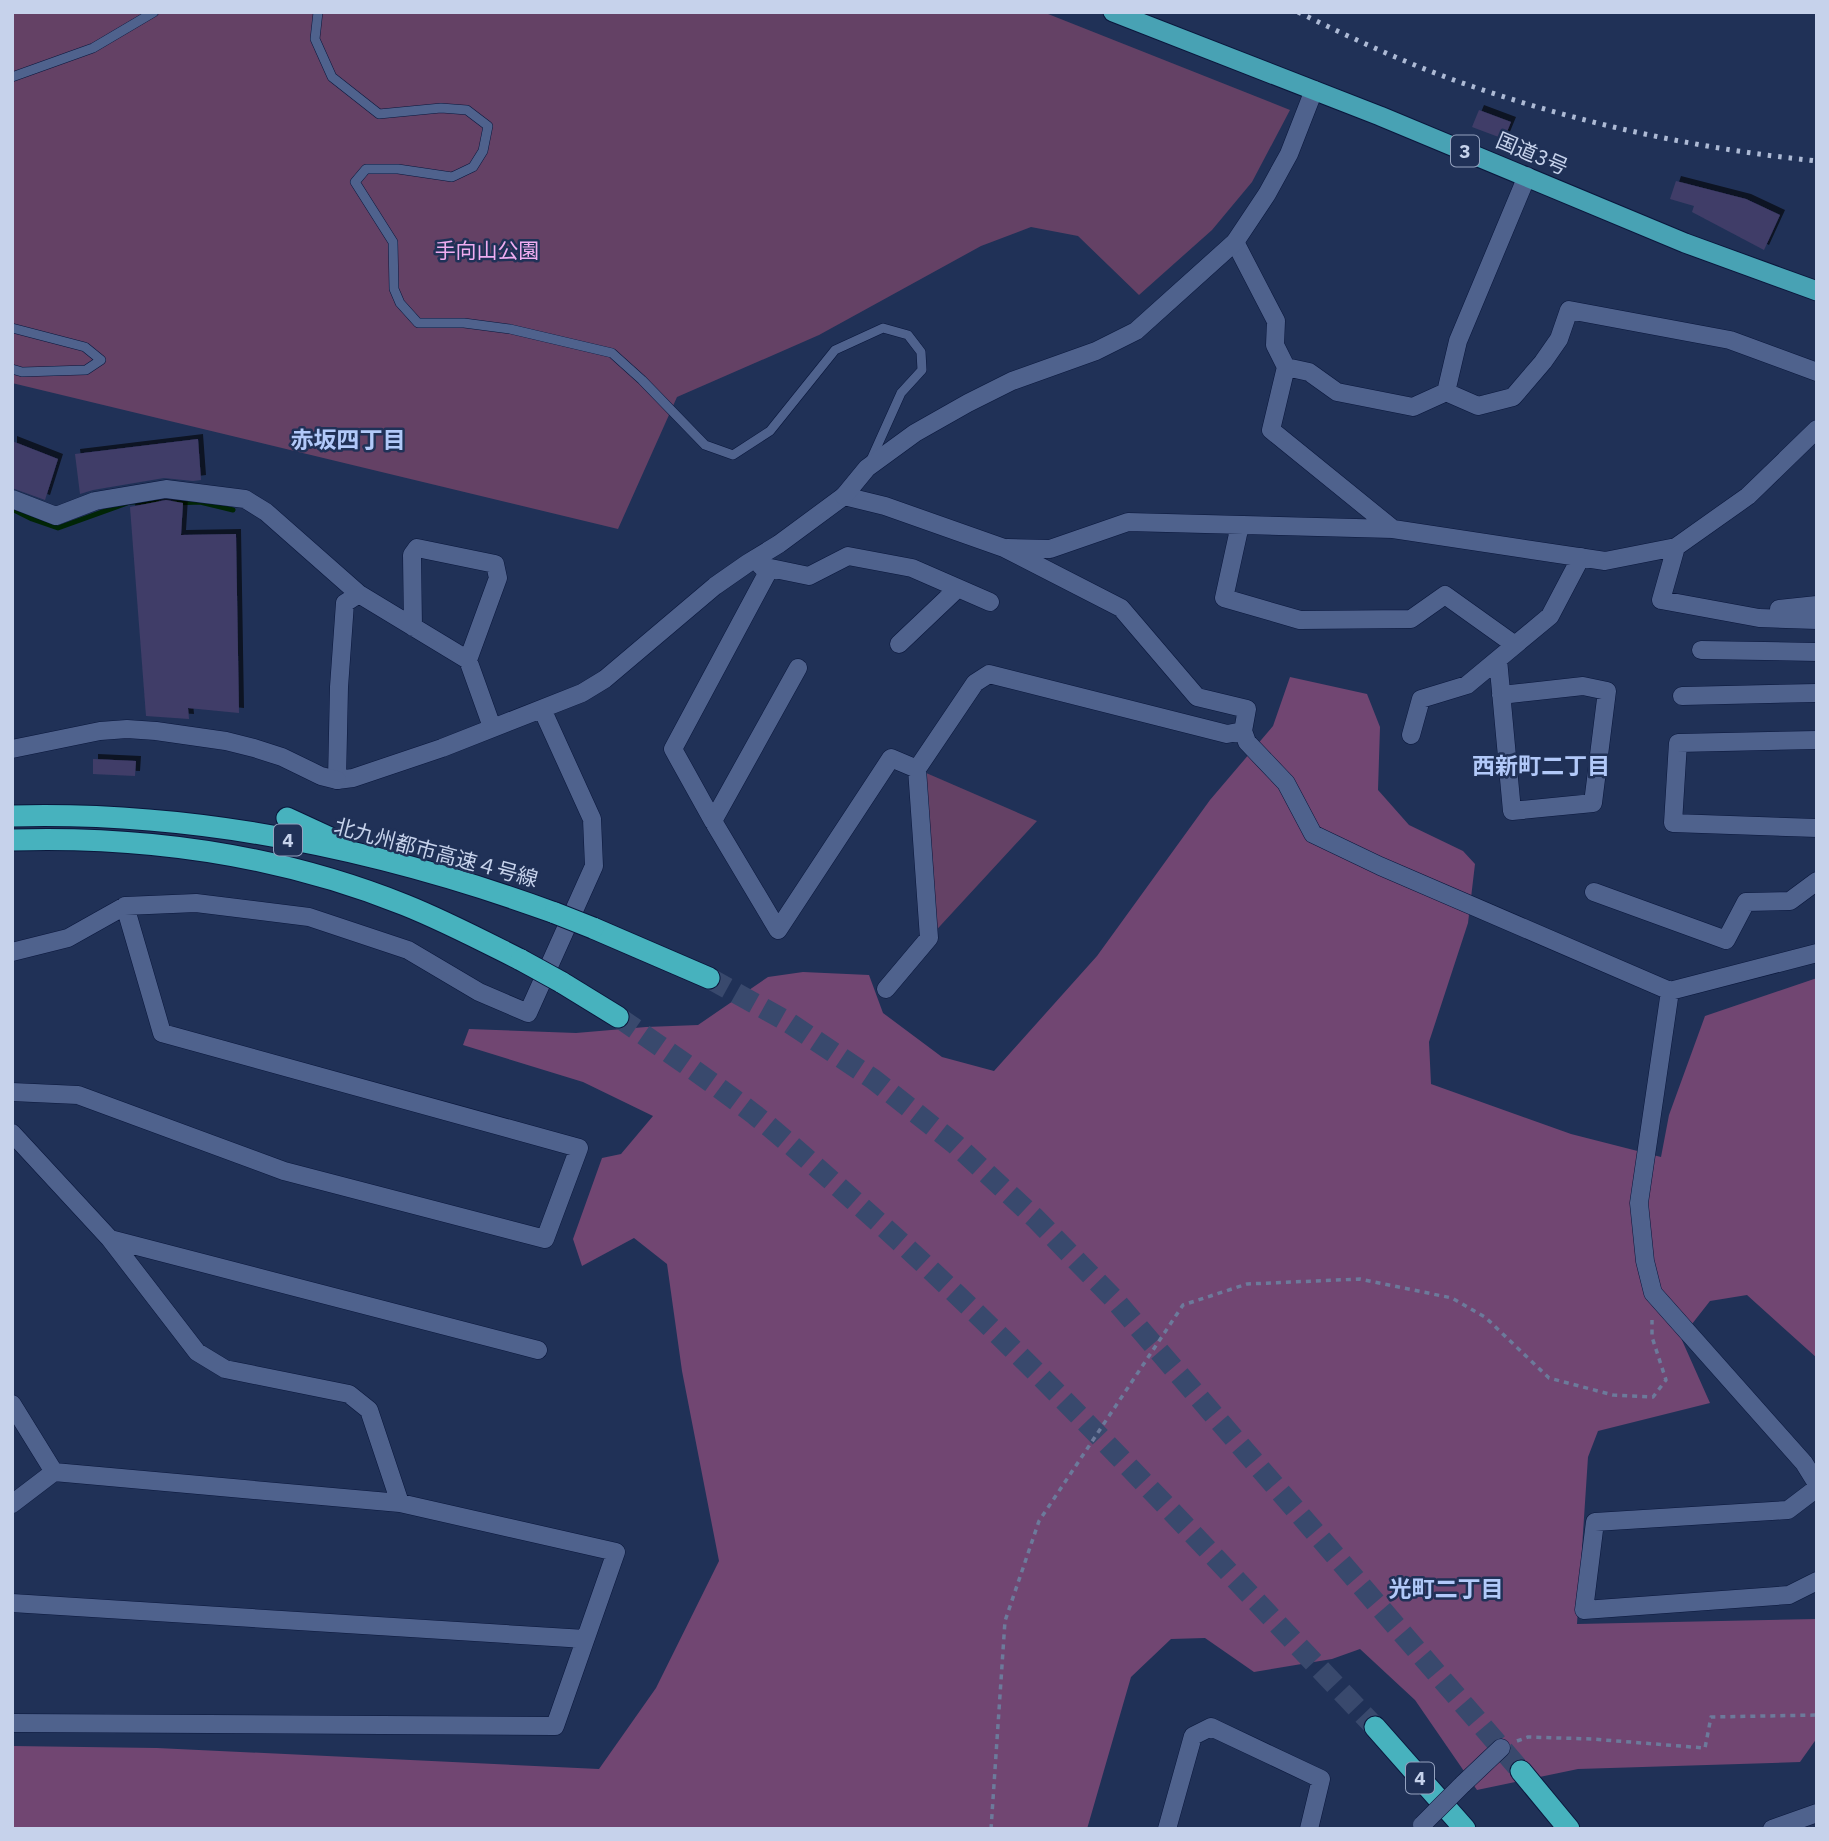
<svg xmlns="http://www.w3.org/2000/svg" width="1829" height="1841" viewBox="0 0 1829 1841" font-family="'IBM Plex Sans','Noto Sans JP',sans-serif">
<style>
.green{fill:#644165}
.forest{fill:#714672}
.lines{fill:none;stroke-linecap:round;stroke-linejoin:round}
.stream{stroke:#012506;stroke-width:5}
.building{fill:#403d68;filter:url(#shadow)}
.motorway-tunnel{stroke:#39496d;stroke-width:21;stroke-dasharray:21 10;stroke-linecap:butt}
.service-casing{stroke:#0a173c;stroke-width:10}
.minor-casing{stroke:#0a173c;stroke-width:19}
.tertiary-casing{stroke:#0a173c;stroke-width:19}
.trunk-casing{stroke:#0a173c;stroke-width:21}
.motorway-casing{stroke:#0a173c;stroke-width:23}
.path{stroke:#6c7a9b;stroke-width:3.5;stroke-dasharray:5 5;stroke-linecap:butt}
.service{stroke:#4f628d;stroke-width:9}
.minor{stroke:#4f628d;stroke-width:18}
.tertiary{stroke:#4f628d;stroke-width:18}
.trunk{stroke:#48a2b4;stroke-width:19}
.motorway{stroke:#47b2be;stroke-width:21}
.rail{stroke:#adbad5;stroke-width:5;stroke-dasharray:3.5 7;stroke-linecap:butt}
.minor-bridge-casing{stroke:#0a173c;stroke-width:19;stroke-linecap:butt}
.motorway-bridge-casing{stroke:#0a173c;stroke-width:23;stroke-linecap:butt}
.minor-bridge{stroke:#4f628d;stroke-width:18}
.motorway-bridge{stroke:#47b2be;stroke-width:21}
.labels{text-anchor:middle;stroke-width:5;stroke-linejoin:round;paint-order:stroke}
.shield{fill:#203157;stroke:#94a2bf;stroke-width:2}
.shield-label{font-size:19px;font-weight:bold;fill:#c6d2eb}
.street-label{font-size:21px;fill:#c6d2eb;stroke:#203157}
.park-label{font-size:21px;fill:#efadf1;stroke:#203157}
.neighbourhood-label{font-size:23px;font-weight:bold;fill:#b2c9f9;stroke:#203157}
</style>
<defs>
<filter id="shadow"><feDropShadow dx="5" dy="-5" stdDeviation="0" flood-color="#0009"/></filter>
</defs>
<rect width="100%" height="100%" fill="#203157"/>
<path class="green" d="M12,12h1031l247,98 -38,72 -40,48 -73,65 -61,-59 -47,-9 -50,19 -162,89 -142,62 -59,132 -606,-146z
M917,769l120,52 -108,117z"/>
<path class="forest" d="M1290,677l77,17 13,33 -2,63 31,35 54,26 12,13 -7,59 -39,119 2,42 140,50 90,23 8,-42 36,-99 112,-38v380l-70,-63 -37,6 -29,37 29,65 -112,28 -10,26 -11,167 240,-5v119l-17,24 -222,7 -101,21 -62,-90 -55,-51 -28,10 -78,13 -49,-34 -34,1 -40,38 -44,152h-1075v-83l145,2 442,21 57,-81 63,-127 -37,-190 -15,-107 -33,-26 -52,28 -9,-27 29,-81 19,-4 32,-38 -70,-34 -120,-37 6,-16 107,4 70,-6 52,-2 70,-48 35,-5 66,3 14,38 59,44 52,14 103,-115 113,-156 63,-74z"/>
<g class="lines">
<path class="stream" d="M174,503l26,-1 33,8
M12,509l20,10 26,9 72,-26h27"/>
</g>
<path class="building" d="M1479,110l32,12 -7,17 -32,-12z
M1676,181l70,18 34,16 -16,35 -72,-38 2,-6 -24,-7z
M198,439l3,41 -8,1 -29,-3 -71,12 -13,4 -5,-40z
M12,441l46,18 -13,41 -33,-12z
M166,500l17,3 -2,32 55,-1 3,179 -51,-5 1,11 -43,-3 -16,-209z
M93,759l43,2 -1,15 -42,-2z"/>
<g class="lines">
<path class="motorway-tunnel" d="M709,978l79,44 85,57 82,65 80,74 78,80 408,473
M618,1017c46,32 93,64 137,98 36,29 70,60 104,90 184,162 347,345 516,522"/>
<g class="service-casing">
<path id="service" d="M318,12l-3,27 17,38 47,37 62,-6 26,2 21,16 -5,25 -10,16 -21,10 -54,-8h-32l-11,13 38,60 1,47 6,14 18,20h46l46,6 102,24 30,27 63,65 28,10 37,-24 65,-81 48,-22 25,7 13,17 1,18 -21,23 -31,69
M12,77l81,-29 61,-36
M12,328l73,19 16,13 -15,10 -64,2 -10,-3"/>
</g>
<g class="minor-casing">
<path id="minor" d="M1235,242l41,79 -1,24 11,22 -15,63 122,99
M1286,367l23,5 28,20 76,15 33,-15 32,14 35,-9 30,-35 16,-23 10,-29 161,30 87,32
M1446,392l12,-51 69,-165
M12,499l44,17 39,-15 71,-12 79,10 21,13 93,82
M1240,525l-16,73 76,22 111,-1 34,-24 70,50
M1676,547l-15,53 98,18 58,2
M1007,548l43,1 78,-27 265,7 212,32 71,-14 72,-51 69,-67
M761,566l48,10 39,-20 64,12 78,34
M770,568l-97,181 40,72 65,109 113,-172 26,11
M1779,609l38,-4
M413,627l-1,-72 5,-7 78,16 3,14 -30,82
M899,644l59,-56
M1701,650l116,2
M1498,659l14,152 81,-8 14,-112 -24,-5 -82,9
M1682,696l135,-3
M492,727l-24,-67 -109,-66 -14,9 -6,84 -2,93 16,-2 89,-30 140,-55 23,-14 110,-93 33,-23 31,-19 65,-48 41,10 119,42 117,60 76,89 50,12 -4,22 4,11 39,41 27,51 67,32 290,125 147,-38
M1411,735l10,-36 46,-14 83,-69 31,-59
M1817,740l-139,3 -5,80 144,5
M713,821l85,-153
M1594,892l132,48 20,-38 44,-1 27,-20
M12,952l56,-14 57,-32 71,-3 113,14 99,33 71,42 49,21 66,-147 -2,-47 -50,-110
M886,989l43,-51 -12,-169 58,-86 14,-9 238,60 16,-3
M1670,991l-31,212 6,58 8,32 151,170 13,21
M12,1092l66,3 206,76 261,68 34,-91 -417,-115 -37,-127
M12,1133l98,106 87,113 28,17 124,25 20,16 31,93
M110,1239l428,111
M12,1404l42,68
M1817,1488l-29,22 -193,12 -11,88 205,-15 28,-14
M12,1504l42,-32 346,31 216,49 -61,174 -543,-3
M12,1603l573,36
M1463,1784l38,-36
M1167,1829l26,-93 18,-9 110,52 -12,50
M1772,1829l45,-16"/>
</g>
<g class="tertiary-casing">
<path id="tertiary" d="M844,496l23,-28 48,-35 53,-30 44,-22 84,-30 40,-20 99,-89 32,-48 22,-40 25,-64
M12,749l88,-18 27,-2 29,2 70,10 28,7 28,9 39,19 16,4"/>
</g>
<g class="trunk-casing">
<path id="trunk" d="M1113,12l267,104 305,127 132,48"/>
</g>
<g class="motorway-casing">
<path id="motorway" d="M12,816c185,-5 370,34 543,97
M287,818l52,24
M12,840c134,-4 268,15 393,65 40,16 78,36 116,55
M593,928l116,50
M561,982l57,35
M1375,1727l90,102
M1521,1771l48,58"/>
</g>
<path class="path" d="M1517,1741l11,-4 64,2 113,9 6,-31 106,-2
M991,1829l14,-208 34,-100 144,-216 64,-21 113,-5 92,19 33,19 64,61 64,17 40,2 13,-17 -14,-43v-17"/>
<use href="#service" class="service"/>
<use href="#minor" class="minor"/>
<use href="#tertiary" class="tertiary"/>
<use href="#trunk" class="trunk"/>
<use href="#motorway" class="motorway"/>
<path class="rail" d="M1298,12c57,28 116,55 176,75 112,38 226,62 343,74"/>
<g class="minor-bridge-casing">
<path id="minor-bridge" d="M1422,1825l41,-41"/>
</g>
<g class="motorway-bridge-casing">
<path id="motorway-bridge" d="M555,913l38,15
M521,960l40,22"/>
</g>
<use href="#minor-bridge" class="minor-bridge"/>
<use href="#motorway-bridge" class="motorway-bridge"/>
</g>
<g class="labels">
<g class="shield">
<rect x="1451" y="135.5" width="28" height="31" rx="5"/>
<rect x="274" y="824.5" width="28" height="31" rx="5"/>
<rect x="1406" y="1762.5" width="28" height="31" rx="5"/>
</g>
<g class="shield-label">
<text x="1465" y="158">3</text>
<text x="288" y="847">4</text>
<text x="1420" y="1785">4</text>
</g>
<g class="street-label">
<text transform="translate(1532 154) rotate(23)" y="7">国道3号</text>
<text transform="translate(436 853) rotate(15)" y="7">北九州都市高速４号線</text>
</g>
<g class="park-label">
<text x="487" y="258">手向山公園</text>
</g>
<g class="neighbourhood-label">
<text x="348" y="448">赤坂四丁目</text>
<text x="1541" y="774">西新町二丁目</text>
<text x="1446" y="1597">光町二丁目</text>
</g>
</g>
<rect width="1829" height="1841" fill="none" stroke="#c6d2eb" stroke-width="28"/>
</svg>
